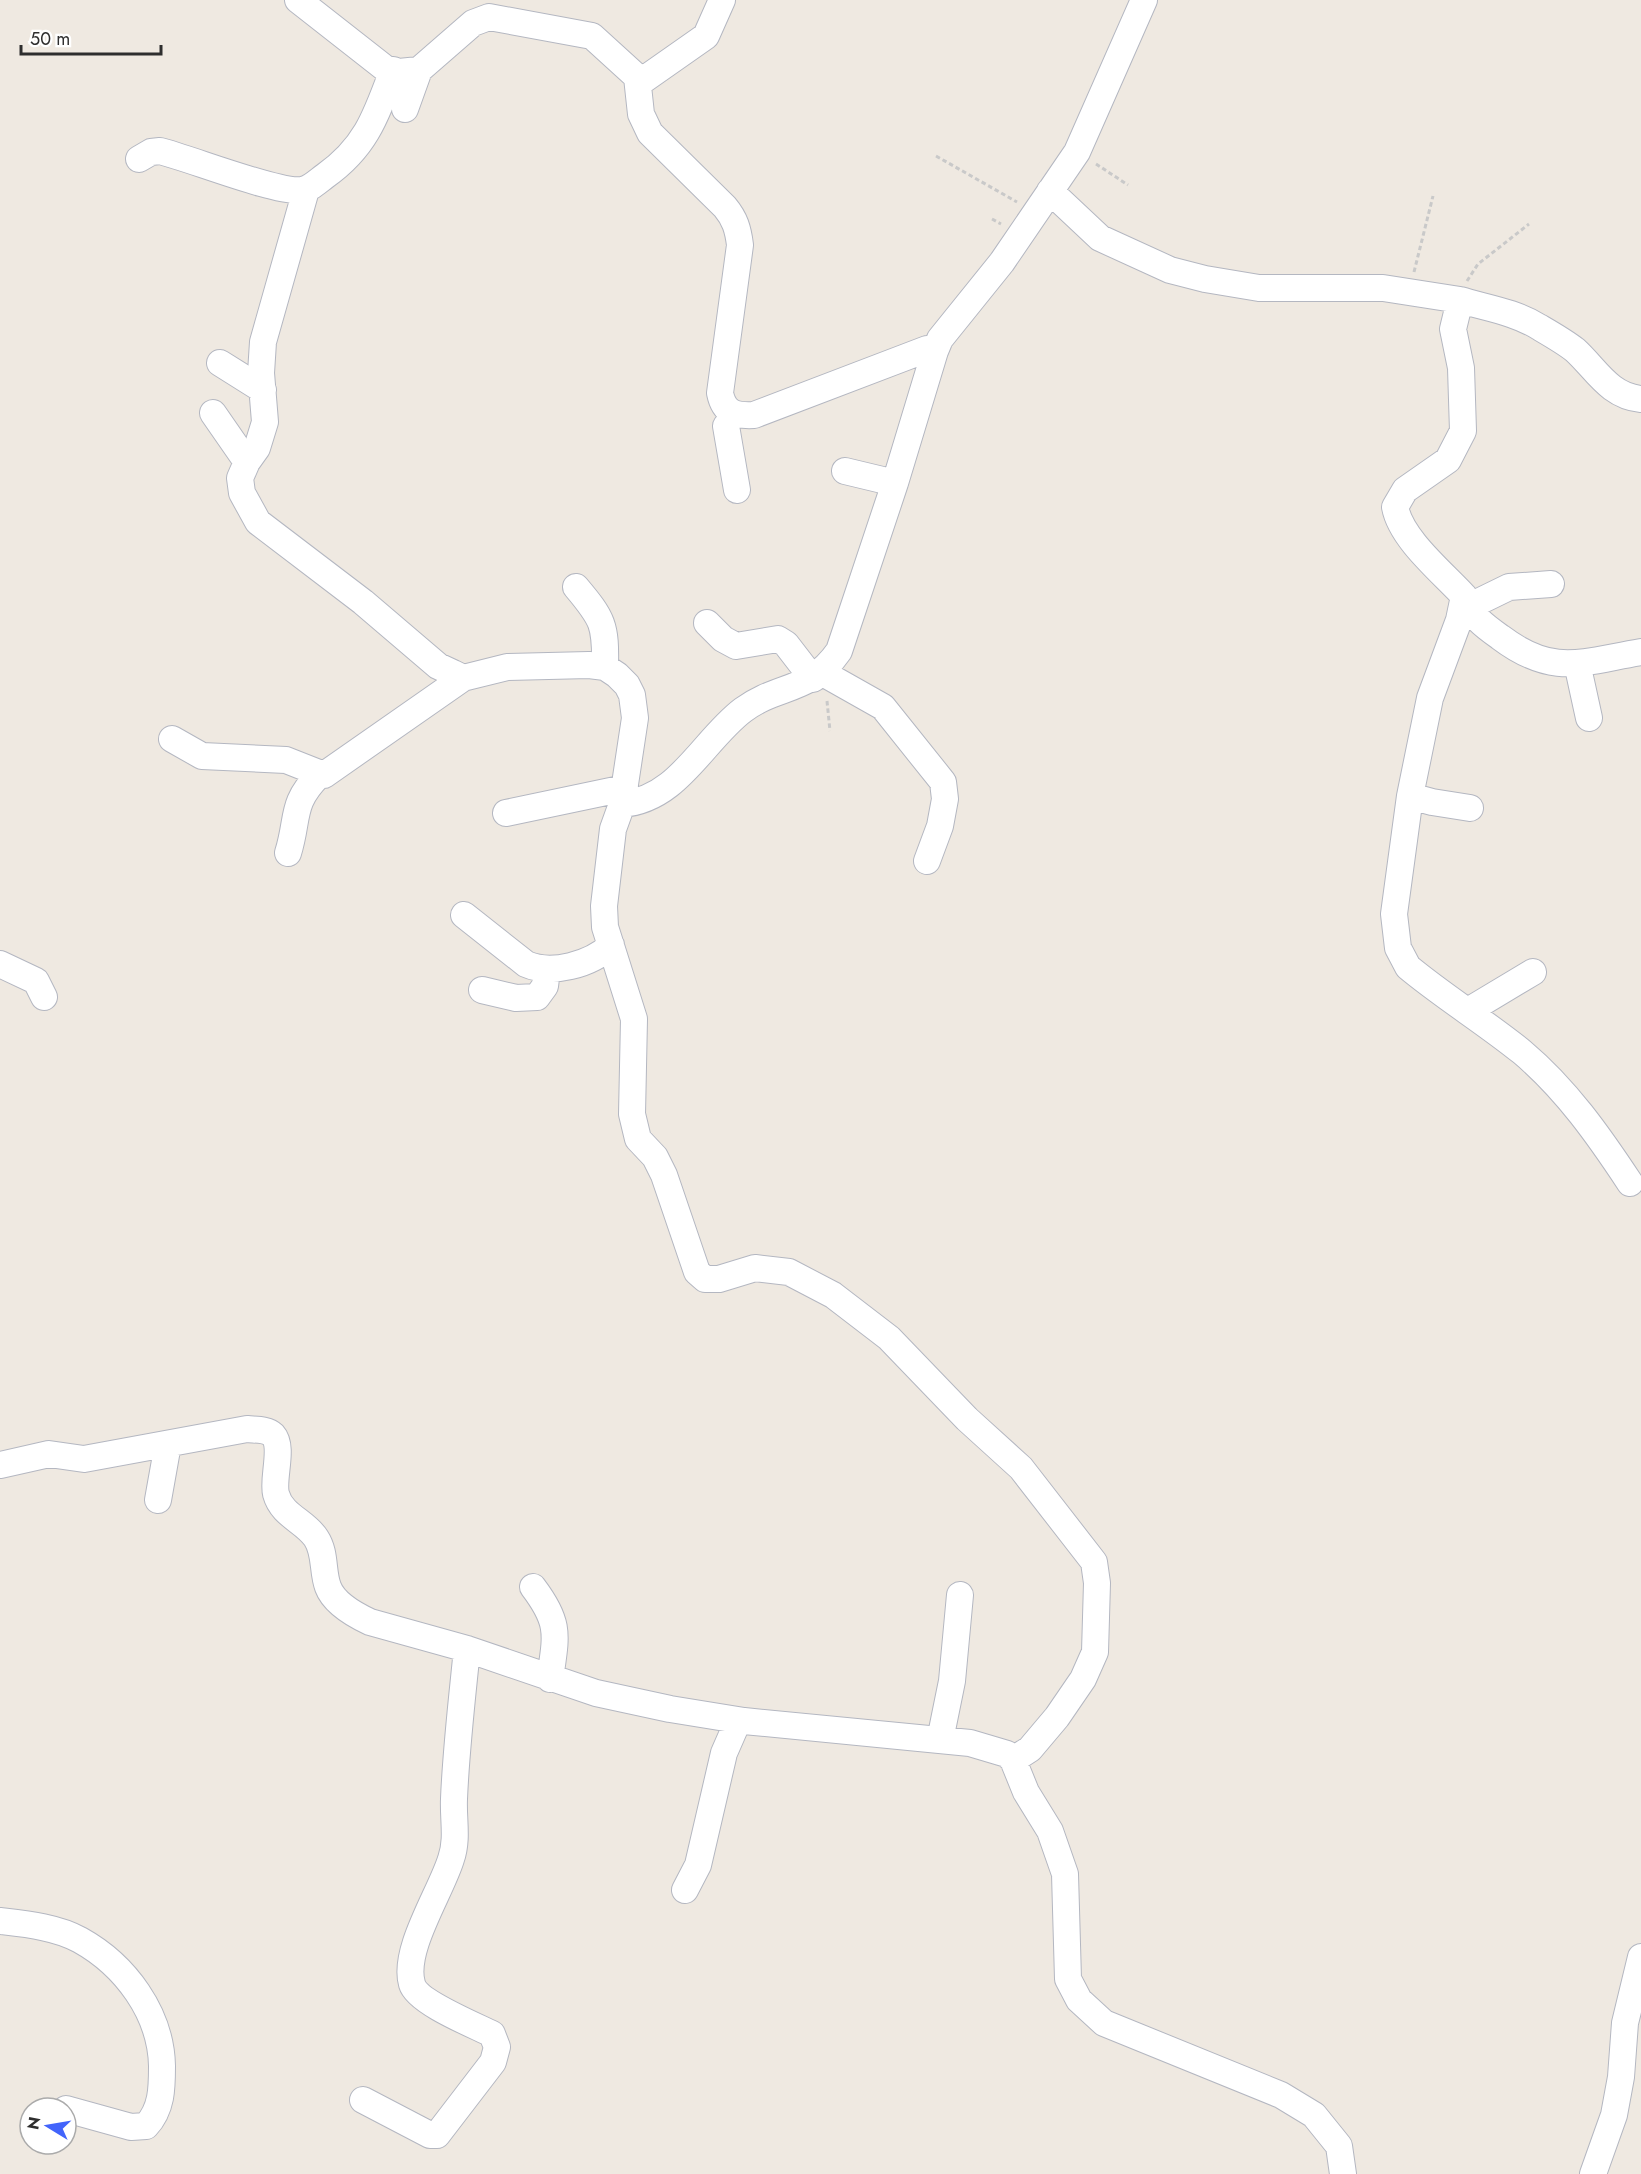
<svg xmlns="http://www.w3.org/2000/svg" width="1641" height="2174" viewBox="0 0 1641 2174" font-family="Jost,sans-serif">
<style>
.lines{fill:none;stroke-linecap:round;stroke-linejoin:round}
.minor-casing{stroke:#b4b7c1;stroke-width:28}
.path{stroke:#c9c9c9;stroke-width:3;stroke-dasharray:4.5 3;stroke-linecap:butt}
.minor{stroke:#fff;stroke-width:26}
</style>
<rect width="100%" height="100%" fill="#efe9e1"/>
<g class="lines">
<g class="minor-casing">
<path id="minor" d="M298,0l88,69 13,3 20,-2 54,-47 16,-6 103,19 45,41 4,37 9,19 75,74c10,12 13,22 15,38l-20,148c4,20 15,23 34,22l173,-66 8,2 5,-12 62,-77 75,-110 67,-152
M639,83l67,-47 16,-36
M405,109l14,-39
M139,159l12,-7 9,-1c29,7 119,43 142,39 8,-1 16,-9 23,-14 41,-29 51,-60 68,-106
M306,190l-43,152 -2,31 4,49 -8,26 -10,14 -7,16 2,15 16,29 105,80 75,64 15,7 10,5 44,-11 82,-2 16,2 12,8 10,10 5,10 3,23 -13,86c56,-4 81,-64 121,-94 35,-26 67,-17 96,-59l56,-168 40,-132
M1050,191l50,47 70,32 35,9 54,9h124l77,12 -7,29 8,39 2,63 -15,29 -43,30 -10,17c6,32 47,65 69,89l-5,24 -29,78 -20,98 -16,118 4,34 10,19c36,30 77,55 114,85 44,37 77,84 108,131
M1460,300c27,8 55,12 79,27 12,7 26,15 36,23 21,19 34,46 66,49
M220,363l43,27
M213,413l34,49
M726,426l11,64
M845,471l50,12
M576,587c27,32 30,38 29,80
M1464,596c7,20 19,29 36,41 53,40 81,25 141,15
M1468,607l41,-20 42,-3
M707,623l16,16 13,7 42,-7 8,5 27,35
M1577,663l12,55
M821,672l62,35 60,75 2,17 -5,27 -13,35
M172,739l30,17 84,4 38,15 139,-97
M1410,796l22,6 38,6
M622,804l-9,25 -9,77 1,21 29,92 -2,95 6,25 17,18 9,18 33,97 8,7h14l36,-11 34,4 44,23 56,43 78,81 54,49 73,94 3,21 -2,69 -12,27 -26,38 -27,32 -17,11
M506,813l119,-25
M288,853c11,-35 2,-49 31,-78
M464,915l62,49c25,11 65,1 85,-19
M0,964l36,17 8,16
M482,990l34,8 21,-1 8,-11 2,-16
M1468,1011l65,-39
M0,1465l49,-11 35,5 163,-30c8,1 20,0 26,6 11,12 -1,44 3,59 6,22 29,27 40,44 10,15 6,33 12,49 6,16 27,28 42,35l97,27 129,44 74,16 74,12 226,22 37,11 6,6 13,32 24,39 15,43 3,105 11,21 25,23 177,72 33,20 25,31 4,28
M158,1500l10,-56
M533,1587c28,37 23,48 17,92
M940,1740l12,-59 8,-86
M685,1890l13,-25 26,-112 14,-32
M0,1921c26,3 57,6 80,19 45,25 81,73 82,126 0,22 0,43 -16,60l-15,1 -65,-18
M363,2100l67,35h7l56,-73 4,-15 -5,-13c-18,-9 -75,-32 -80,-50 -10,-34 29,-92 39,-125 7,-20 2,-40 3,-60 2,-50 8,-100 13,-150
M1593,2174l21,-59 7,-38 4,-54 16,-66"/>
</g>
<path class="path" d="M936,156l81,46
M1096,164l32,21
M992,219l9,5
M1414,272l19,-76
M1467,281l11,-17 51,-40
M827,701l3,30"/>
<use href="#minor" class="minor"/>
</g>
<g transform="translate(48 2126) rotate(281)"><circle r="28" fill="#ffffff" stroke="#ababab" stroke-width="1.5"/>
<path d="M0-4.5L10 22L0 15L-10 22Z" fill="#4264fb"/>
<text y="-9" font-size="16" font-weight="bold" text-anchor="middle" fill="#2e2e2e">N</text>
</g>
<path d="M21 45v9h140v-9" fill="none" stroke="#2e2e2e" stroke-width="3"/>
<text x="30" y="45" font-size="18" fill="#2e2e2e" stroke="#ffffff" stroke-width="4.5" paint-order="stroke">50 m</text>
</svg>
